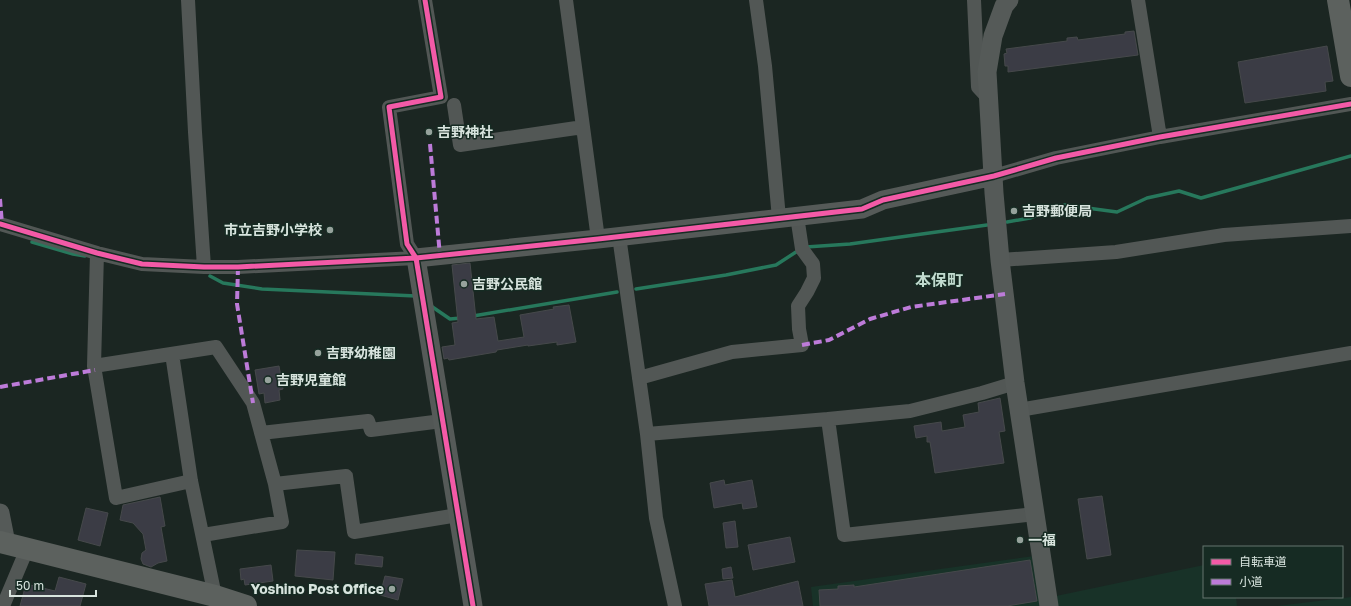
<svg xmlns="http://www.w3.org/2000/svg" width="1351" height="606" viewBox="0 0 1351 606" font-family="'Golos Text','Noto Sans JP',sans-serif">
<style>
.built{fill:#183228}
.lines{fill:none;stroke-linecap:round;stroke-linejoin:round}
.stream{stroke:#27785c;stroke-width:3.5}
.building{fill:#3b3c45;stroke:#46494b}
.street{stroke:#525755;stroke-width:14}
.secondary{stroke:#555a58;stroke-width:19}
.primary{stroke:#5c615e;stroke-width:22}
.quiet{stroke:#bd7bd9;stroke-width:4;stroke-dasharray:8 4;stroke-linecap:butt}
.cycleway-casing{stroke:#162b23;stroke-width:8}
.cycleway{stroke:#f35aa7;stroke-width:5}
.poi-dot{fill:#96a29c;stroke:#162b23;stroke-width:1.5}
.labels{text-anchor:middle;stroke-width:3;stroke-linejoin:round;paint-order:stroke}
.poi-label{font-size:14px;font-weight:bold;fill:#d8e4de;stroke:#162b23;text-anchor:start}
.quarter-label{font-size:16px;font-weight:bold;fill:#c1dbcf;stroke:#162b23}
</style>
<rect width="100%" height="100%" fill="#1b2622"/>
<path class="built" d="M1034,556l8,50h-229l-2,-19z
M1204,565v32h32l1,9h-180l-1,-10z
M1351,597v9h-74z"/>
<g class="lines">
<path class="stream" d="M1007,222l23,-4 35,-13 52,7 30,-14 32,-7 22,7 150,-42
M32,242l41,12 12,2
M806,247l44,-3 137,-19
M210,276l13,7 39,6 154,7
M636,289l90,-14 50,-10 20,-13
M431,306l19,13 11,-1
M473,316l144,-24"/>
</g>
<path class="building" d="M1134,31l4,24 -130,17v-6h-3l-1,-12 3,-1 -1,-4 61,-8v-3l10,-1 1,3 47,-6v-2z
M1327,46l6,35 -8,1 1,9 -81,12 -7,-41z
M470,263l6,56 18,-2 4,24 26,-4 -4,-22 34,-6 -1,-2 16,-2 7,37 -19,3v-3l-29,4v-1l-31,5 -1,2 -47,8 -1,-2 -4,1 -2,-12 13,-2 -3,-22 6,-1 -6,-57z
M279,366l4,23 -4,1 1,10 -15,3 -1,-10 -5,1 -4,-24z
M1000,398l5,33 -6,1 5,31 -69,10 -5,-31h-3v-6l-11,2 -2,-12 27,-4 1,9 23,-4 -2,-12 16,-3 -1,-9z
M724,480l1,5 27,-5 5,27 -14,2 -1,-6 -28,5 -4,-25z
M1102,496l9,59 -24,4 -9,-60z
M160,497l5,29 -4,1 6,34 -9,2 -7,4 -8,-3 -2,-5 1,-6 4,-3 -3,-16 -10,-11 -13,-3 3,-15z
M86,508l22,5 -8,33 -22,-6z
M735,521l3,26 -12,1 -3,-25z
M790,537l5,25 -42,8 -5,-25z
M297,550l38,2 -2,28 -38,-4z
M356,554l27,3 -1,10 -27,-3z
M1030,560l7,41 -30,5h-187l-1,-16 19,-1v-3l16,-1v2z
M271,565l2,16 -28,4 -1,-6 -3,1 -1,-11z
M731,567l2,11 -10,1 -1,-10z
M385,576l18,3 -5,21 -18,-5z
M59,577l27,7 -6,22h-60l6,-22 29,7z
M732,580l3,17 63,-16 5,25h-94l-4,-22z"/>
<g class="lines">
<path class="street" d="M188,0l7,132 9,135
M566,0l32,239
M756,0l9,66 14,152
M974,0l4,87 12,13
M1138,0l22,137
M454,105l6,40 123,-18
M994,176l62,-18 104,-21 191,-33
M0,224l97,29 45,11 62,3h34l178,-9
M619,236l28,198 9,84 19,88
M97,253l-3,113 22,132 75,-17
M416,258l-9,-14 -18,-137 52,-10 -16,-97
M1000,260l116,-8 108,-17 127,-9
M172,354l19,127 24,115
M94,366l122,-19 37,56 22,81 7,38 -79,13
M639,378l93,-26 70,-7 -3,-16 -1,-23 9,-14 7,-14 -1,-14 -11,-15 -5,-33
M1019,410l332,-57
M828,419l16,116 191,-21
M261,433l107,-12 3,9 71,-9
M647,434l181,-15 82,-8 72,-18 33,-10
M275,484l71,-8 8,56 104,-17
M3,606l24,-57"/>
<path class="secondary" d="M1009,0l-5,6 -11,30 -6,36 7,121 6,67 15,123 34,223
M0,513l6,30
M473,606l-57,-348 182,-19 264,-30 21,-9 111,-24"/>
<path class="primary" d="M1338,0l13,76
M0,542l215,54 31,10"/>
<path class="quiet" d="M430,144l10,112
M0,199l2,25
M238,267l-1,37 16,99
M802,345l27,-5 41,-21 41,-12 94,-13
M0,387l95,-17"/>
<g class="cycleway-casing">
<path id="cycleway" d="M425,0l16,97 -52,10 18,137 9,14 57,348
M0,224l97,29 45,11 62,3h34l178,-9 182,-19 264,-30 21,-9 111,-24 62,-18 104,-21 191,-33"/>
</g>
<use href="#cycleway" class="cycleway"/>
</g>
<g class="poi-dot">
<circle cx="429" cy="132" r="4"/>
<circle cx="1014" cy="211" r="4"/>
<circle cx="330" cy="230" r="4"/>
<circle cx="464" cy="284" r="4"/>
<circle cx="318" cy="353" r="4"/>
<circle cx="268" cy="380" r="4"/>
<circle cx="1020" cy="540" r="4"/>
<circle cx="392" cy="589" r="4"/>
</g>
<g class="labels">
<g class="poi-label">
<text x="437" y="137">吉野神社</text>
<text x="1022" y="216">吉野郵便局</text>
<text x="322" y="235" text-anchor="end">市立吉野小学校</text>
<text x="472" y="289">吉野公民館</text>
<text x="326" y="358">吉野幼稚園</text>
<text x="276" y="385">吉野児童館</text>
<text x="1028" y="545">一福</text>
<text x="384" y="594" text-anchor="end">Yoshino Post Office</text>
</g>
<g class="quarter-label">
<text x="939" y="286">本保町</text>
</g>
</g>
<rect x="1203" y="546" width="140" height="52" fill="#162b23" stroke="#64756e"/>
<rect x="1211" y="559" width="20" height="6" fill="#f35aa7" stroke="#64756e"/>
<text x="1239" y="566" font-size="12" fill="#d8e4de">自転車道</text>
<rect x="1211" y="579" width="20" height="6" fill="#bd7bd9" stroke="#64756e"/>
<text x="1239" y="586" font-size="12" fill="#d8e4de">小道</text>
<path d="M10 590v6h86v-6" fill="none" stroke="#d8e4de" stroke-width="2"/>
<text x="16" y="590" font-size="12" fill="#d8e4de" stroke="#162b23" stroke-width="3" paint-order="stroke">50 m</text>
</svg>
